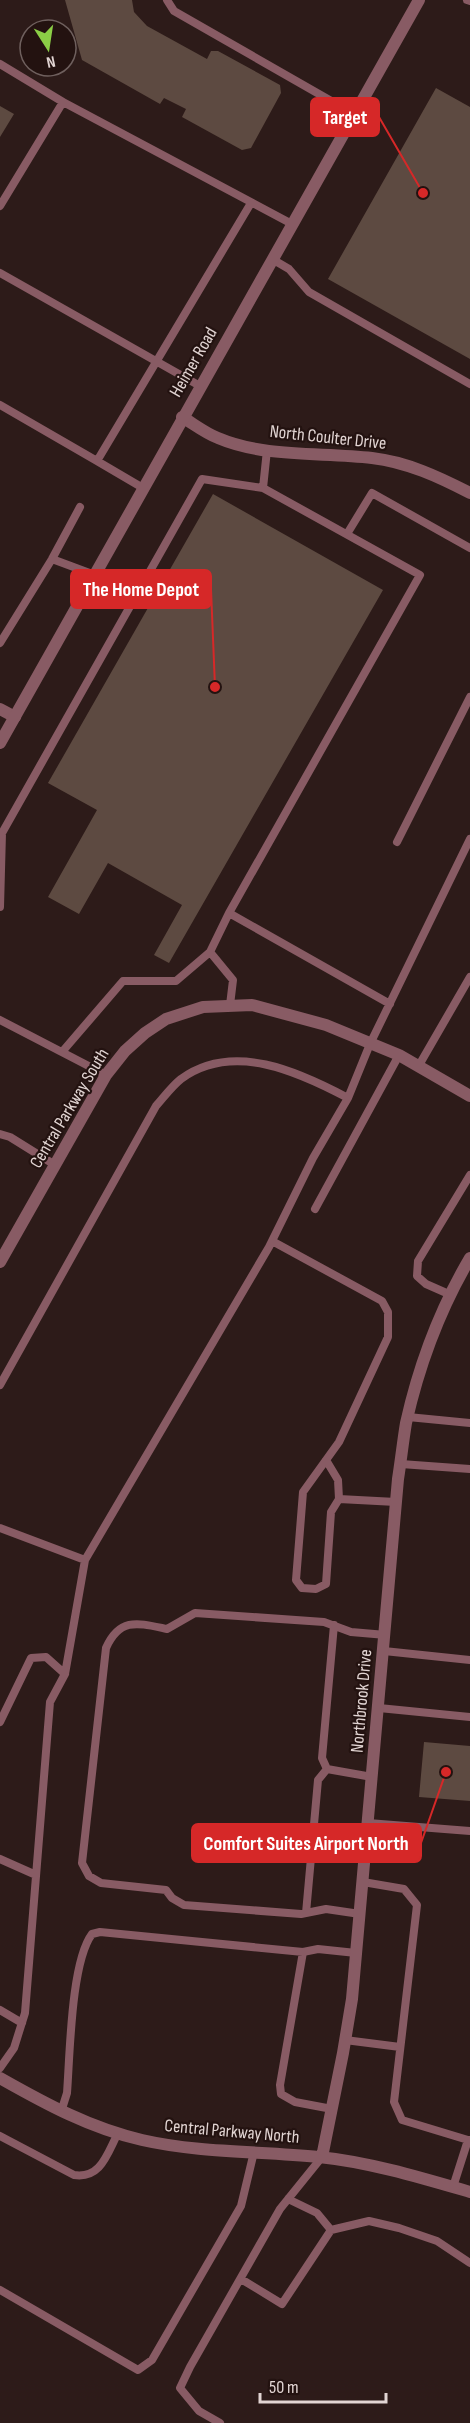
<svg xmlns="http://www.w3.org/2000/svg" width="470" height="2423" viewBox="0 0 470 2423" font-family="'Sofia Sans Condensed',sans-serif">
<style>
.building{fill:#5d4a41}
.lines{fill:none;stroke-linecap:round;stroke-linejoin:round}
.service{stroke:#885b64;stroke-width:8}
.minor{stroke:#885b64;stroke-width:12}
.tertiary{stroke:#885b64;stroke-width:12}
.labels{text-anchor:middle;stroke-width:4.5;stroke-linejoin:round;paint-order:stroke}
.street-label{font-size:18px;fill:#e2d5d3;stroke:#231210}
.leader{fill:none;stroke:#d62828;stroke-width:2}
.callout-dot{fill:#d62828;stroke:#231210;stroke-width:2}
.callout{fill:#d62828;stroke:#d62828;stroke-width:2}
.callout-label{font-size:20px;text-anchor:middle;font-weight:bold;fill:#fff}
</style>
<rect width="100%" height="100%" fill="#2d1b19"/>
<path class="building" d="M65,0h67l2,12 13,14 60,33 4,-8h7l62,34 1,8 -30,55 -9,2 -60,-33 4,-8 -22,-11 -4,6 -78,-44z
M436,88l34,19v252l-142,-80z
M0,106l14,8 -14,23z
M213,494l170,96 -214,373 -15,-8 28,-50 -74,-42 -29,51 -31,-17 49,-87 -49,-27z
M424,1742l46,4v55l-51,-4z"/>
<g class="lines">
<path class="service" d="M167,0l7,11 180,103
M467,0l3,1
M0,64l63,38 229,122
M0,206l63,-104
M272,259l17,10 20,23 161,92
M0,273l200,113
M0,405l97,56
M143,488l-46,-27 154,-258
M347,534l25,-41 98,55
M52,559l43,16
M0,643l52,-84 28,-52
M397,842l73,-145
M0,907l2,-74 200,-354 61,9
M229,913l161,91
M230,1005l3,-25 -23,-28 19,-39 191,-338 -157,-87 4,-38
M0,1020l106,55
M62,1052l61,-71h53l34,-29
M418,1067l52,-90
M0,1134l10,3 45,28
M315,1209l84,-154
M272,1241l110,60 6,11v25l-49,105 -36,50 -7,88 6,8 14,1 10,-5 5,-72 8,-13 57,3
M451,1295l-25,-11 -9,-8 1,-15 52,-86
M0,1385l156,-279c8,-9 16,-20 25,-27 52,-38 118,-7 167,19
M408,1417l62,6
M326,1460l12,20 1,19
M401,1464l69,5
M0,1528l85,32
M384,1651l86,9
M379,1708l91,9
M0,1722l31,-64 15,-1 19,17
M327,1769l-5,-11 12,-133
M368,1823l102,8
M0,1859l36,16
M363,1882l41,7 13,16 -23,197 8,18 66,20
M306,1913l12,-133 9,-11 45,8
M360,1914l-34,-5 -25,5 -117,-9 -12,-7 -6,-8 -65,-7 -12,-7 -7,-13 24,-215c14,-31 32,-25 61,-19l28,-16 129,9 27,10 35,3
M0,2010l22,13
M345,2040l55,7
M0,2068l14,-20 11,-35 25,-311 15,-28 20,-114 184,-313 44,-89 35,-60 22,-54 100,-205
M332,2109l-37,-7 -14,-8 -1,-9 23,-133 15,-3 38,4
M61,2112l6,-19c3,-39 4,-131 25,-159l8,-2 203,20
M0,2136l74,39c27,4 33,-21 44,-42
M453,2187l15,-47h2
M331,2230l38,-9 30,7 38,13 33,22
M241,2279l41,25 49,-74 -14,-17 -29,-14
M0,2290l138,80 14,-10 89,-154 13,-54
M220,2423l-21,-12 -19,-23 10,-21 90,-158 42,-52"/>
<path class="minor" d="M182,417c12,7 23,16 36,21 47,20 103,14 154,20 35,4 67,19 98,35
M0,709l15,8
M0,1262l106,-187 19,-24 20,-18 21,-14 37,-12 49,-2 74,20 73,30 71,41
M0,2078c46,26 90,50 142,62 57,13 118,11 177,17 50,5 103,21 151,35
M322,2157l21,-104 9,-54 46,-520c3,-19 5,-38 8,-56 13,-58 34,-114 64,-165"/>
<path class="tertiary" d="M0,743l419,-743"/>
</g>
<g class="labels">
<g class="street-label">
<text transform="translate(193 362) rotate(-60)" y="6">Heimer Road</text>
<text transform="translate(328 437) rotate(6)" y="6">North Coulter Drive</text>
<text transform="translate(69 1108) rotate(-59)" y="6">Central Parkway South</text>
<text transform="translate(361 1701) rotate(-85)" y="6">Northbrook Drive</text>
<text transform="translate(232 2131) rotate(5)" y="6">Central Parkway North</text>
</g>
</g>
<path class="leader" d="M423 193L379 117M215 687L211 589M446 1772L421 1843"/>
<g class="callout-dot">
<circle cx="423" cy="193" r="6"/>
<circle cx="215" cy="687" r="6"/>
<circle cx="446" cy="1772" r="6"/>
</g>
<g class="callout">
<rect x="311" y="98" width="68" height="38" rx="6"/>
<rect x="71" y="570" width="140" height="38" rx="6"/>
<rect x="192" y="1824" width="229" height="38" rx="6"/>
</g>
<g class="callout-label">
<text x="345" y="124">Target</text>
<text x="141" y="596">The Home Depot</text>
<text x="306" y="1850">Comfort Suites Airport North</text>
</g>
<g transform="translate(48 48) rotate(168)"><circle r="28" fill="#231210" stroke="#6f605e" stroke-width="1.5"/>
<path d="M0-4.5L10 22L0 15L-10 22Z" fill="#8bce46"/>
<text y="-9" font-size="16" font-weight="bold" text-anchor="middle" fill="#e2d5d3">N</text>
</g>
<path d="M260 2393v9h126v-9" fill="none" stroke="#e2d5d3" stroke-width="3"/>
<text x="269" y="2393" font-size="18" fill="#e2d5d3" stroke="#231210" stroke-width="4.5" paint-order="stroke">50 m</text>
</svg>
